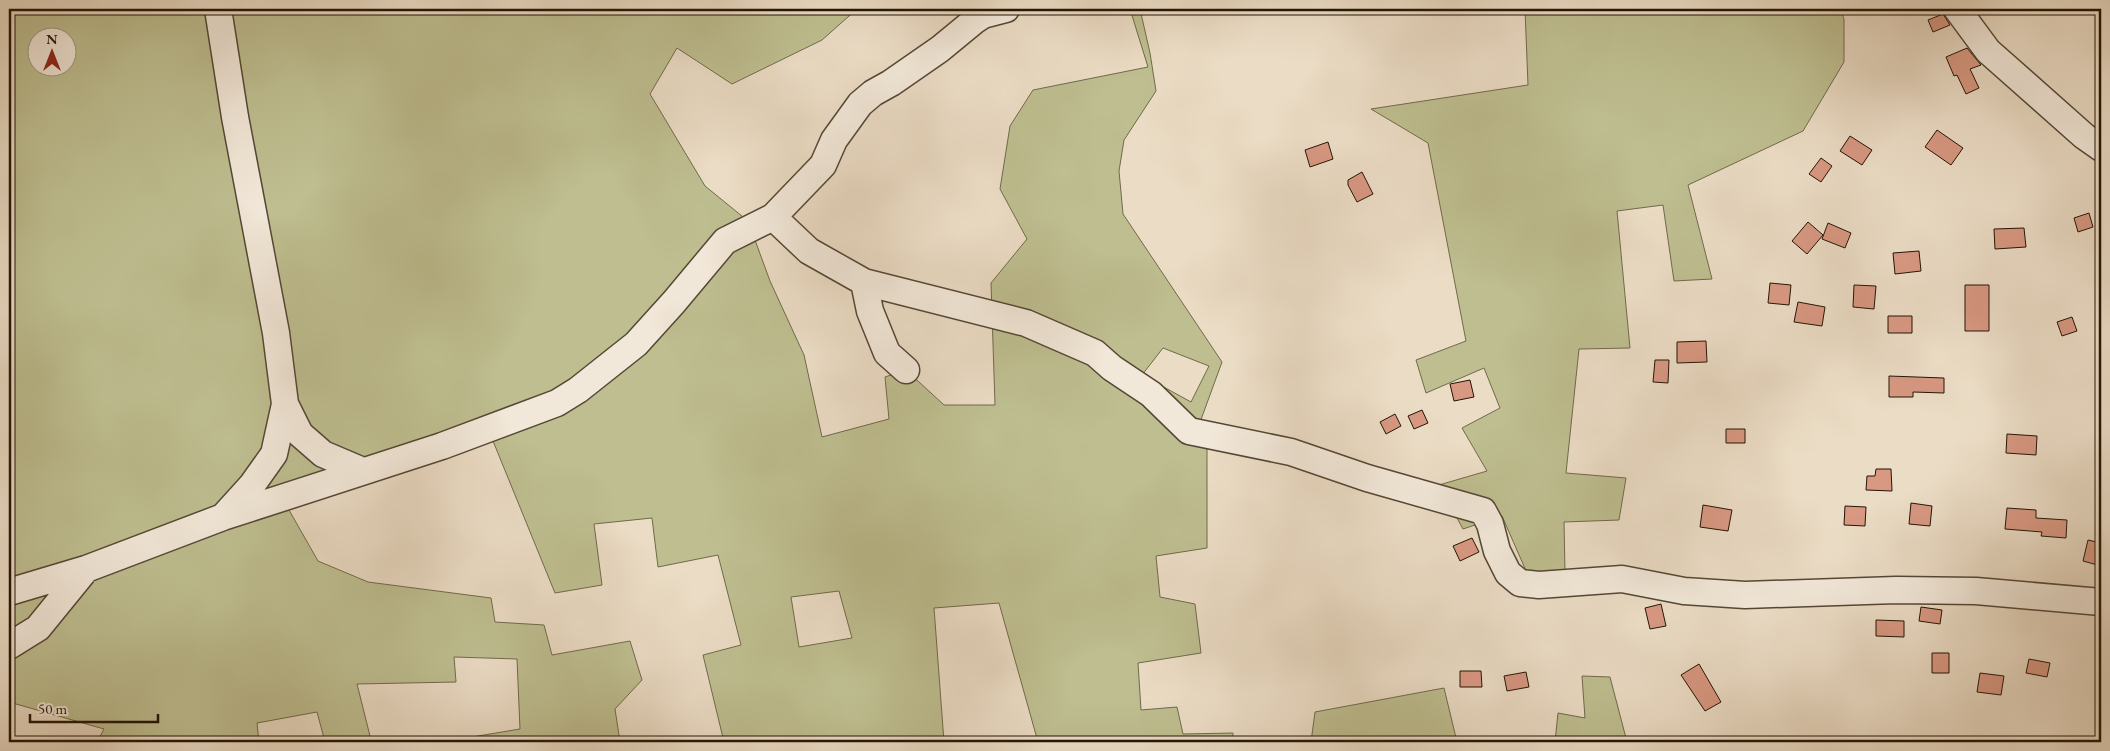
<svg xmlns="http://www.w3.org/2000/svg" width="2110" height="751" viewBox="0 0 2110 751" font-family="'EB Garamond',serif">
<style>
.green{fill:#bebe90;stroke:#706a4a;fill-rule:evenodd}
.building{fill:#d89882;stroke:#231505}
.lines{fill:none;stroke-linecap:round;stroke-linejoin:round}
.minor-casing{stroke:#554735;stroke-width:29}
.minor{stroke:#f2e8d9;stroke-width:26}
</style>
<rect width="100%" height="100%" fill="#ebdcc5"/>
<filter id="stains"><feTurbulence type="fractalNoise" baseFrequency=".004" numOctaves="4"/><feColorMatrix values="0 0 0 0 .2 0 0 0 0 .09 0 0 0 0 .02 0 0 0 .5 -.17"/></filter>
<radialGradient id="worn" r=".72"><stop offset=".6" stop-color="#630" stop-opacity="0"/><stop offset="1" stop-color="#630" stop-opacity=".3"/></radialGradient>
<path class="green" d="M9,9h848l-35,31 -90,44 -55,-36 -27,46 55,92 43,35 22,60 34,74 18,82 67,-18 -4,-42 21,-7 38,35h51l-4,-122 36,-44 -27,-50 10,-63 23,-36 115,-23 -18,-58h10l10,44 6,38 -32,49 -5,31 4,43 99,148 -23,63 8,10v113l-51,8 4,41 35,7 6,49 -63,10 3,47 36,-3 6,27 50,-1v9h-195l-39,-139 -65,5 10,134h-220l-21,-87 38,-10 -23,-90 -60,12 -6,-49 -58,6 8,61 -47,8 -62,-152 -204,69 29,51 50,21 123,16 4,24 49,3 8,30 78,-14 12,39 -27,29 5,33h-178l78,-13 -3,-70 -63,-2 2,25 -99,2 14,56 -46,2 -8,-30 -60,11 2,19h-162l7,-13 -95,-27zM38,38h30v30h-30zM1163,348l46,18 -18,36 -49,-27zM839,591l13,47 -53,9 -8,-50z
M1525,9h315l4,10v43l-41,69 -115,54 24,94 -38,2 -11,-76 -46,6 13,137 -51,1 -13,124 60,5 -7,42 -55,2 1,51h-38l-25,-57 -39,13 -24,-44 48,-14 -25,-43 38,-20 -16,-40 -58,25 -10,-33 50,-19 -38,-198 -57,-34 157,-24z
M1582,676l28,1 17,65h-72l3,-29 27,5z
M1444,688l13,54h-146l4,-30z"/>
<path class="building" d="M1943,14l7,11 -17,7 -5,-12z
M1967,48l14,17 -11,4 9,19 -13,6 -9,-19 -3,1 -8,-19z
M1937,130l26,18 -12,17 -26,-18z
M1850,136l22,14 -10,15 -22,-14z
M1328,142l5,17 -23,8 -5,-17z
M1821,158l11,8 -11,16 -12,-8z
M1362,172l11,22 -16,8 -9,-17v-5z
M2089,213l4,14 -15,5 -4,-14z
M1808,222l15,13 -16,19 -15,-13z
M1828,223l23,10 -6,15 -23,-9z
M2024,228l2,19 -31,2 -1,-20z
M1919,251l2,20 -26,3 -2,-21z
M1770,283l21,2 -2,20 -21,-2z
M1854,285l22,1 -2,23 -21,-2z
M1965,285h24v46h-24z
M1798,302l27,5 -3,19 -28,-4z
M1888,316h24v17h-24z
M2072,317l5,14 -15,5 -5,-14z
M1706,341l1,21 -30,1v-21z
M1655,360h14l-1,23 -15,-1z
M1889,376l55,2v15l-31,-1v5h-24z
M1470,380l4,17 -20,4 -4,-17z
M1422,410l6,13 -14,6 -6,-13z
M1395,414l6,12 -15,8 -6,-12z
M1726,429h19v14h-19z
M2007,434l30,2 -1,19 -30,-2z
M1876,469h15l1,22 -26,-1 1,-14h8z
M1911,503l21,3 -2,20 -21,-2z
M1703,505l29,5 -4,21 -28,-4z
M1845,506l21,1 -1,19 -21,-1z
M2007,508l29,2v8l31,2 -1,18 -25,-2 1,-4 -37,-3z
M1472,538l7,14 -19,9 -7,-15z
M2088,540l13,3v23l-18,-5z
M1661,604l5,22 -16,3 -5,-21z
M1921,607l21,3 -2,14 -21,-3z
M1876,620l28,1v16l-28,-1z
M1932,653h17v20h-17z
M2029,659l21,4 -3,14 -21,-4z
M1699,664l22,38 -16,9 -24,-36z
M1460,671h21l1,16h-22z
M1526,672l3,15 -22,4 -3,-15z
M1980,673l24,3 -3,19 -24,-3z"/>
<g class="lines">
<g class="minor-casing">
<path id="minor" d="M1957,9l31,42 96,85 17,12
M773,217l36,34 55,31 162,41 69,30 17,15 39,26 38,37 102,21 76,26 116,33 7,13 7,27 11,22 12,10 19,2 83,-6 62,12 61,4 151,-5 80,1 125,11
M864,282l6,29 17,42 19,17
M285,404l15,30 23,20 40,17
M223,517l219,-71 115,-43 21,-13 58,-46 38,-42 51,-61 48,-24 50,-52 11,-25 26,-36 13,-11 18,-10 49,-34 34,-28 9,-6 23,-6
M9,592l77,-23 137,-52 29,-32 22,-31 11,-50 -9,-71 -41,-216 -17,-108
M9,646l29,-18 48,-59"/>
</g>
<use href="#minor" class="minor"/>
</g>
<rect width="2110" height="751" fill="none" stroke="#ebdcc5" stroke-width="30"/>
<rect x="10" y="10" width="2090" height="731" fill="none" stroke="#231505" stroke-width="2.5"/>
<rect x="15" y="15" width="2080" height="721" fill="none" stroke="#231505"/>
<g transform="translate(52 52)"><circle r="24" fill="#f2e8d9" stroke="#9f9484"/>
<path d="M0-4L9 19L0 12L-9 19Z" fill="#8f2418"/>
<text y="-8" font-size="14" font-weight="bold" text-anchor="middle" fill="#231505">N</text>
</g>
<path d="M30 714v8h128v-8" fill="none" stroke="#231505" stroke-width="2.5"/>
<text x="38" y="714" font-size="15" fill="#231505" stroke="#f2e8d9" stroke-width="4" paint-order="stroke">50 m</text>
<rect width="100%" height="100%" filter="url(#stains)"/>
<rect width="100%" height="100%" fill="url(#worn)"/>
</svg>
